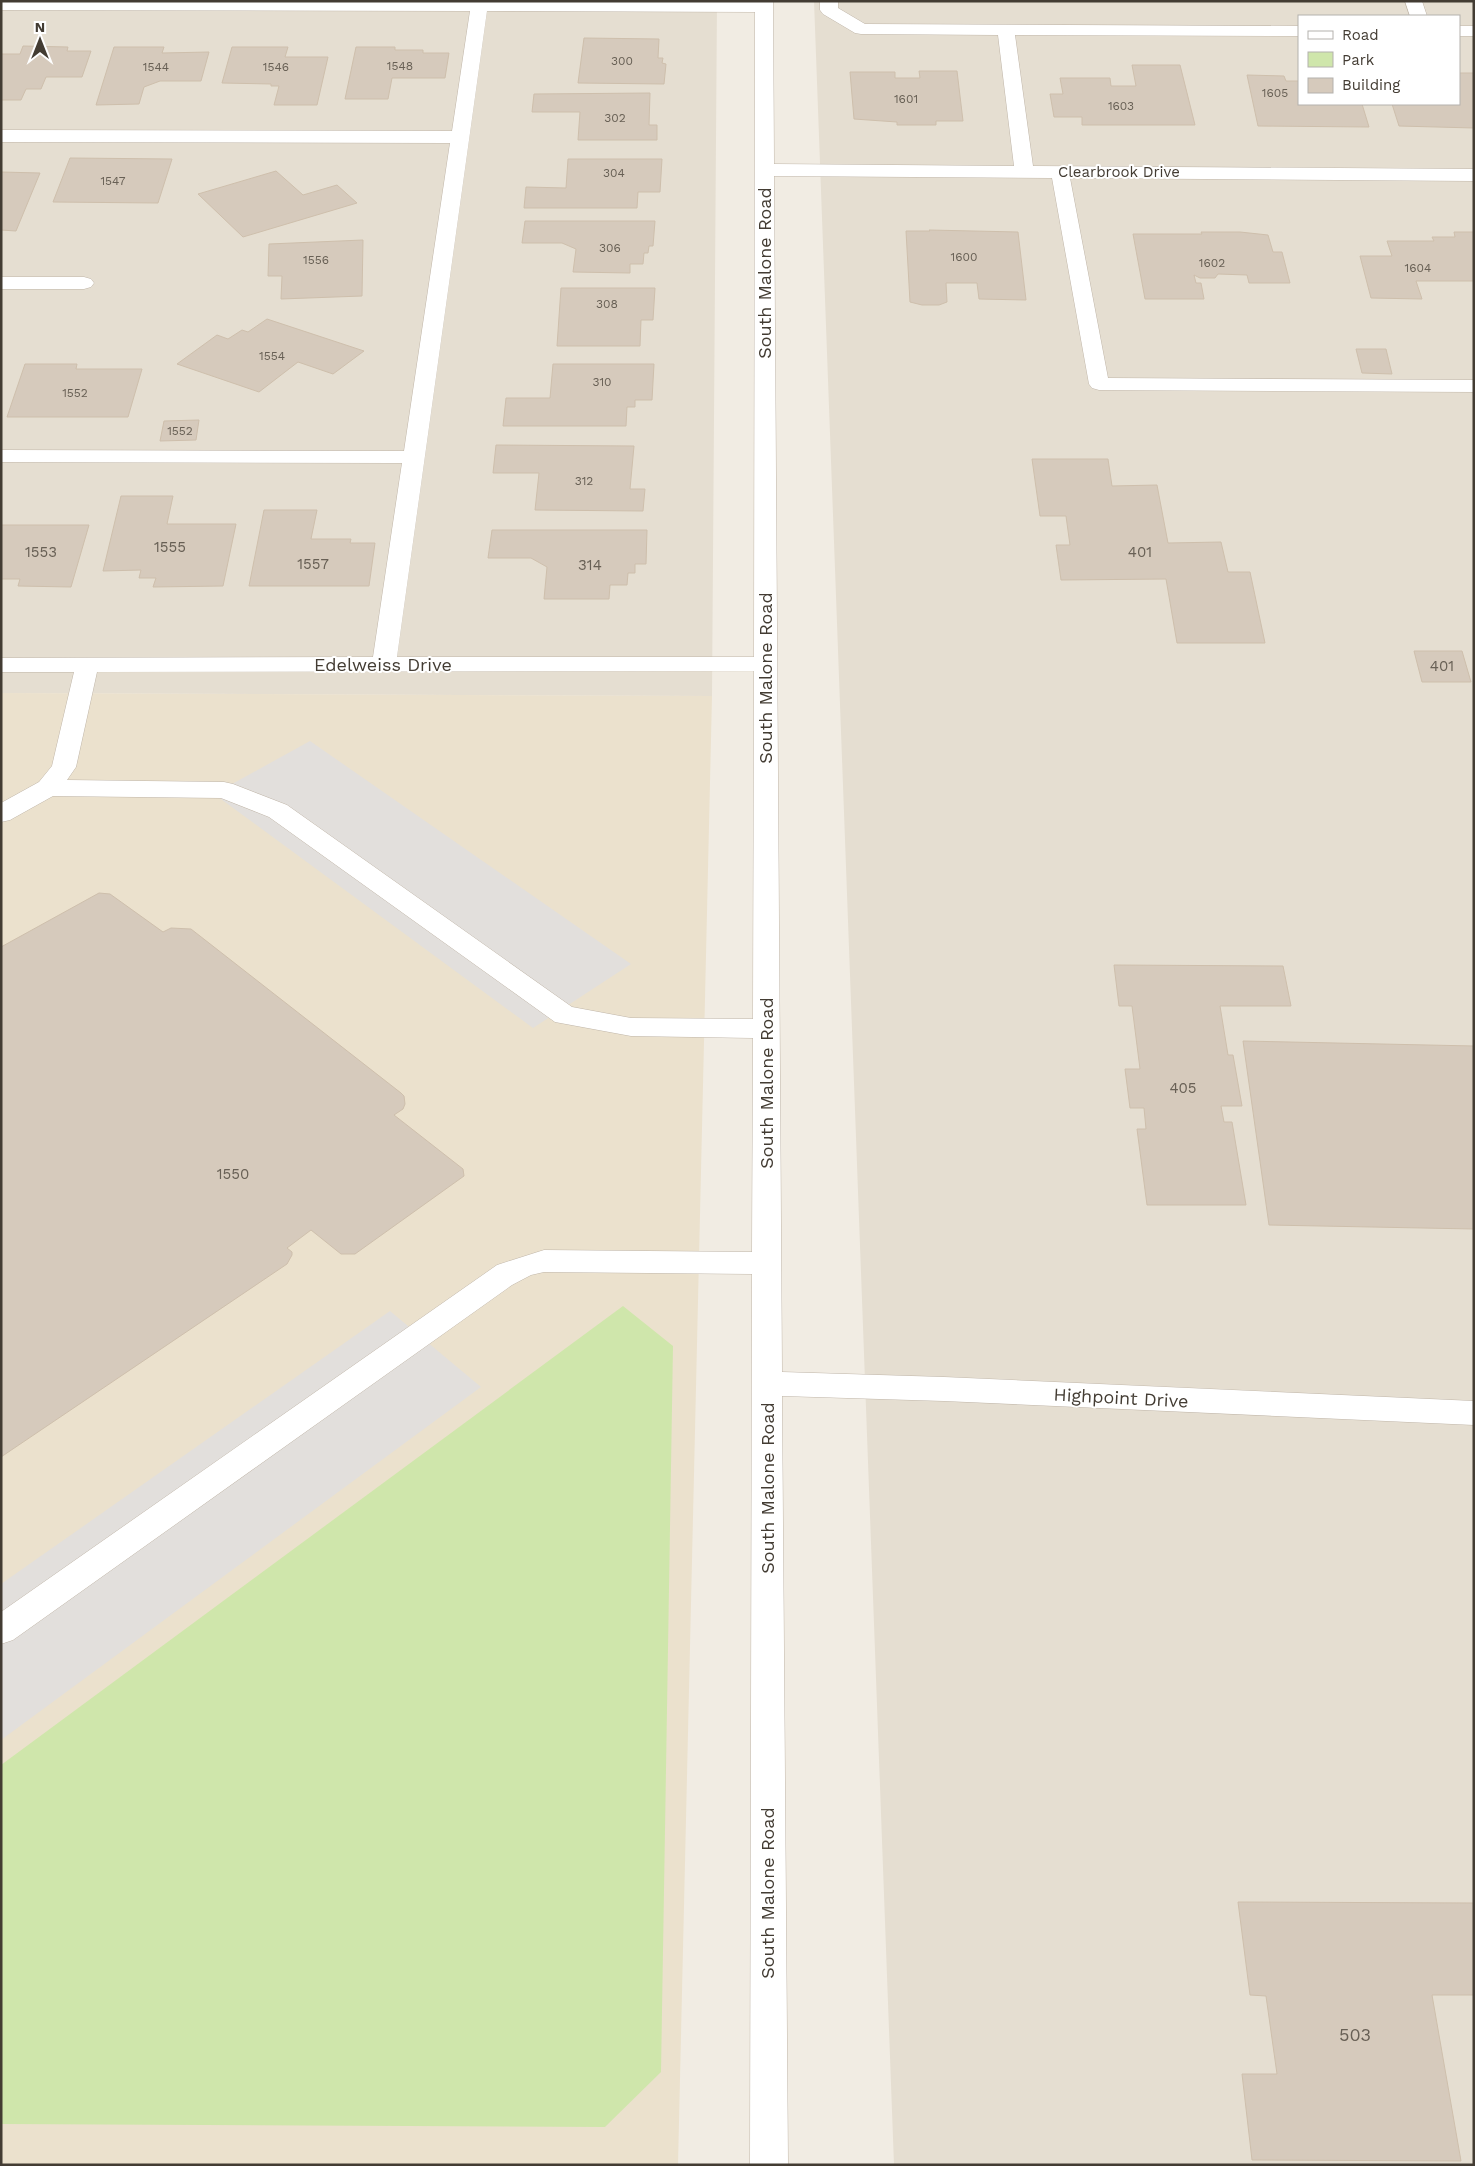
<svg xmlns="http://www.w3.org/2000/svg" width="1475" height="2166" viewBox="0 0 1475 2166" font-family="'Work Sans',sans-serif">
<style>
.residential{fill:#e5ded1;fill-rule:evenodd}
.education{fill:#ebe1cd}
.green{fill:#cfe6ab}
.parking{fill:#e2dfdc}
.building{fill:#d6cabc;stroke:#cebfac}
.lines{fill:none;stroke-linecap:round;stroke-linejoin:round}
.minor-casing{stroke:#c0b6a9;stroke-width:1}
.minor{fill:#fff;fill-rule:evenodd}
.labels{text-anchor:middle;stroke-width:4;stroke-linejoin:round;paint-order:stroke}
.far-number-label{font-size:12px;fill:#686055}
.far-street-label{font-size:15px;fill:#433c33;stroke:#fff}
.number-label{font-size:15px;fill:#686055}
.street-label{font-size:18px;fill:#433c33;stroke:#fff}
.near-number-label{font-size:18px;fill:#686055}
</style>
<rect width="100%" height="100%" fill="#f1ece3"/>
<path class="residential" d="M1,1h716l-5,695 -711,-3z
M814,1h660v2164h-580zM1299,16h160v88h-160z"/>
<path class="education" d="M1,693l711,3 -34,1469h-677z"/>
<path class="green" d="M623,1306l50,40 -12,726 -56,55 -604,-3v-359z"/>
<path class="parking" d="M310,741l321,223 -98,64 -319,-234z
M390,1311l91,76 -480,353v-156z"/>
<path class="building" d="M584,38l75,1 -1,19h5l-1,5 4,1 -2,20 -86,-1z
M23,46l45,1 -1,4h24l-9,26h-36l-5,12h-15l-5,11h-20v-46h19z
M114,47h50l-2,6 47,-1 -8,29h-41l-16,6 -5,17 -43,1z
M232,47h56l-3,10h43l-11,48h-43l5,-19h-8v-2l-49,-1z
M356,47h39v3h28v3h26l-4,25h-53l-4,21h-43z
M1132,65h48l15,60h-113v-8h-28l-4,-23h13l-3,-16h50l1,8h25z
M919,71h38l6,50h-27v4h-39v-3l-43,-3 -4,-47h45v6h25z
M1459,73h15v55l-75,-2 -7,-22h67z
M1247,75l37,1 2,5h13v23h63l7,23 -111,-1z
M650,93l-1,32h8v15h-79l2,-28h-48l2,-18z
M70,158l102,1 -14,44 -105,-1z
M568,159h94l-2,33h-22l-1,16h-113l2,-21 40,1z
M276,171l27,24 34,-10 20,18 -114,34 -45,-43z
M1,172l39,1 -24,58 -15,-1z
M525,221h130l-2,25h-4l-1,7h-4l-1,11h-13v9l-57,-1 3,-23 -14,-6h-40z
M929,230l89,2 8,68 -47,-1 -2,-16h-31l1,19 -8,3h-17l-12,-3 -4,-71h24z
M1201,232h39l28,3 5,17h9l8,31h-41l-2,-8 -29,-1 -3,4h-15l-6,-3 2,8h5l3,16h-59l-12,-65h69z
M1454,232h20v49h-58l6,18 -51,-1 -11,-42h32l-5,-15h47l-2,-4h23z
M363,240l-1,56 -81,3 1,-23h-14l1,-32z
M561,288h94l-2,32h-12l-1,26h-83z
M267,319l97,32 -31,23 -35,-12 -39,30 -82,-28 40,-29 11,4 14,-9 6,2z
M1356,349h30l6,25 -30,-1z
M25,364h52l-1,5h66l-14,48h-121z
M553,364h101l-2,36h-17v7h-8l-1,19h-123l3,-28h44z
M199,420l-3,20 -36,1 4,-20z
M496,445l138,1 -4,43h15l-2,22 -108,-1 4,-37h-46z
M1032,459h76l4,27 45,-1 11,58 53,-1 7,30h22l15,71h-88l-11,-64 -105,1 -5,-35h14l-4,-29h-26z
M121,496h52l-6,28h69l-13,62 -70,1 3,-9h-17l2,-8 -38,1z
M264,510h53l-6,29h40l-1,4h25l-6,43h-120z
M1,525h88l-18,62 -53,-1 2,-7h-19z
M492,530h155l-1,34h-11v9h-7l-1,12h-17l-1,14h-65l3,-32 -16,-9h-43z
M1414,651h48l9,31h-49z
M99,893l11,1 53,38 8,-4 20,1 210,164 3,3 1,8 -2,5 -9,6 69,54 1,7 -109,78h-14l-30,-24 -24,18 5,4v3l-5,9 -286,193v-510z
M1114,965l169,1 8,40h-71l8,49h5l9,51h-21l3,16h8l14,83h-99l-10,-76h9l-2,-21h-14l-5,-39h15l-8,-63h-13z
M1243,1041l231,5v183l-205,-4z
M1238,1902l236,1v92h-42l29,166 -209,-1 -10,-86h35l-11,-78 -16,-1z"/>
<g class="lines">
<g class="minor-casing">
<path id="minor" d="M1,1h772l1,163 240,2 -16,-131 -137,-1 -6,-1 -32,-19 -3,-4v-9h18v7l27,16 434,2v10l-284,-1 18,131 441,3v12l-404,-3 38,200 366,2v12l-375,-2 -7,-2 -3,-4 -37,-206 -278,-2 8,1196 162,5 530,24v24l-530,-24 -162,-5 6,769h-38l2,-891 -208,-2 -13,3 -19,10 -499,355 -12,4v-32l496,-347 47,-15 208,2 1,-214 -122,-2 -76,-14 -286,-205 -48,-19 -168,-2 -43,24 -9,2v-19l38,-21 13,-16 22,-94h-73v-14l372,-1 29,-194 -401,-1v-12l403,1 46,-308 -449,-1v-12l451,1 18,-120 -469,-1zM487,11l268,1 -1,645h-357zM754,671l-1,348 -122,-1 -59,-11 -285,-202 -54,-21 -9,-2 -157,-2 9,-13 21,-95z
M1405,1h17l5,15h-17z
M1459,26h15v10h-15z
M1,277h83l7,2 3,4 -3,4 -7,2h-83z"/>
</g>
<use href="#minor" class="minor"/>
</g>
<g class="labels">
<g class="far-number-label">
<text x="622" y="65">300</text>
<text x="400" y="70">1548</text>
<text x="156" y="71">1544</text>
<text x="276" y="71">1546</text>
<text x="1275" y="97">1605</text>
<text x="906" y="103">1601</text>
<text x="1121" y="110">1603</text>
<text x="615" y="122">302</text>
<text x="614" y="177">304</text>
<text x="113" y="185">1547</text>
<text x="610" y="252">306</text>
<text x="964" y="261">1600</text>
<text x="316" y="264">1556</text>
<text x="1212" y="267">1602</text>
<text x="1418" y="272">1604</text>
<text x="607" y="308">308</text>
<text x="272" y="360">1554</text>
<text x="602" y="386">310</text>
<text x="75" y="397">1552</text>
<text x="180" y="435">1552</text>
<text x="584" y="485">312</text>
</g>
<g class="far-street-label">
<text x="1119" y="177">Clearbrook Drive</text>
</g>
<g class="number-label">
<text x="170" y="552">1555</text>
<text x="41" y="557">1553</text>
<text x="1140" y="557">401</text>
<text x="313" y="569">1557</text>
<text x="590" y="570">314</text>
<text x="1442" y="671">401</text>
<text x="1183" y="1093">405</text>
<text x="233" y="1179">1550</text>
</g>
<g class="street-label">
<text transform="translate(765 273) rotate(-90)" y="6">South Malone Road</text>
<text x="383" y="671">Edelweiss Drive</text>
<text transform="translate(766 678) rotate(-90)" y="6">South Malone Road</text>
<text transform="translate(767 1083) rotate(-90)" y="6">South Malone Road</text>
<text transform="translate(1121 1398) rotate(3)" y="6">Highpoint Drive</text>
<text transform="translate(768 1488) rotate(-90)" y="6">South Malone Road</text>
<text transform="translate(768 1893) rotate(-90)" y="6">South Malone Road</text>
</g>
<g class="near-number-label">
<text x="1355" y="2041">503</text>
</g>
</g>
<rect width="1475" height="2166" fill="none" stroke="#433c33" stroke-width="5"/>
<rect x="1298" y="15" width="162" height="90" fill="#ffffff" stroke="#b4b1ad"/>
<rect x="1308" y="31" width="25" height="8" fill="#ffffff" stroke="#b4b1ad"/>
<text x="1342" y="40" font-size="15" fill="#433c33">Road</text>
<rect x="1308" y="52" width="25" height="15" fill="#cfe6ab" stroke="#b4b1ad"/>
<text x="1342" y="65" font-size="15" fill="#433c33">Park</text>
<rect x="1308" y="78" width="25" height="15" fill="#d6cabc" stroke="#b4b1ad"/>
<text x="1342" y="90" font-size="15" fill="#433c33">Building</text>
<g transform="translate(40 40)" stroke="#ffffff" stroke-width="4" paint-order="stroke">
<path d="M0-4L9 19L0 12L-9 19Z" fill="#433c33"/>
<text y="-8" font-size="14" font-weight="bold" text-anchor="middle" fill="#433c33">N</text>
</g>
</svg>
